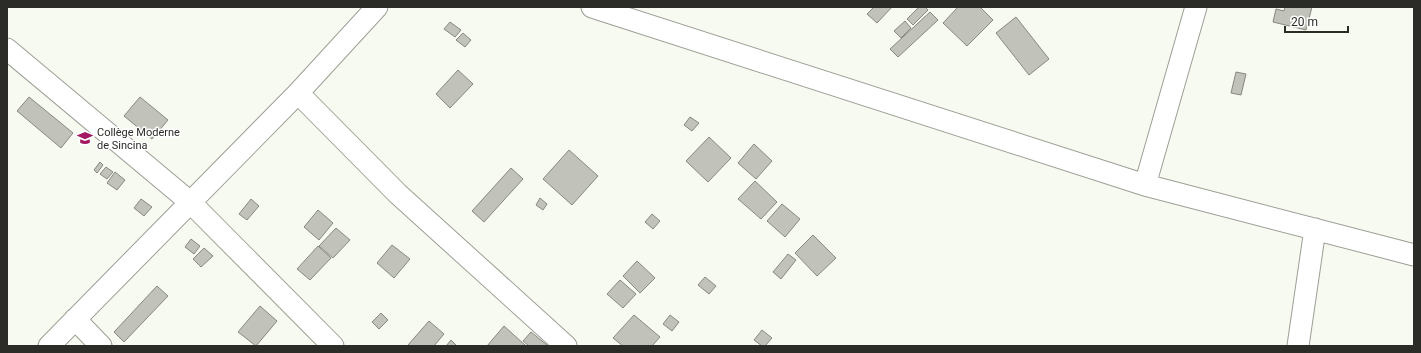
<svg xmlns="http://www.w3.org/2000/svg" width="1421" height="353" viewBox="0 0 1421 353" font-family="Roboto,sans-serif">
<style>
.building{fill:#c1c3ba;stroke:#878980}
.lines{fill:none;stroke-linecap:round;stroke-linejoin:round}
.street-casing{stroke:#9d9f96;stroke-width:23}
.street{stroke:#fff;stroke-width:21}
.labels{text-anchor:middle;stroke-width:3;stroke-linejoin:round;paint-order:stroke}
.poi-label{font-size:11px;fill:#2b2c28;stroke:#fff;text-anchor:start}
</style>
<rect width="100%" height="100%" fill="#f7faf0"/>
<path class="building" d="M874,7h18l-15,16 -10,-9z
M919,7h6l3,3 -15,15 -6,-6z
M958,7h22l13,13 -26,26 -24,-23z
M1285,7h27l-6,23 -33,-8 3,-13 8,2z
M930,12l8,8 -40,37 -8,-8z
M1016,17l33,42 -20,16 -33,-42z
M905,21l6,7 -10,10 -7,-7z
M450,22l11,8 -6,7 -11,-8z
M463,33l8,7 -6,7 -9,-7z
M458,70l15,14 -23,24 -14,-14z
M1236,72l10,2 -5,21 -10,-2z
M29,97l44,36 -12,15 -44,-37z
M140,97l28,23 -16,19 -28,-23z
M690,117l9,6 -7,8 -8,-6z
M709,137l22,21 -23,24 -22,-21z
M754,144l18,17 -16,18 -18,-16z
M569,150l29,26 -26,29 -29,-26z
M100,162l3,3 -6,8 -3,-3z
M106,167l7,5 -6,7 -7,-5z
M511,168l12,11 -39,43 -12,-11z
M115,172l10,8 -8,10 -10,-7z
M755,181l22,21 -16,17 -23,-20z
M540,198l7,6 -4,6 -7,-5z
M141,199l11,8 -8,9 -10,-8z
M251,199l8,7 -12,14 -8,-6z
M782,204l18,15 -15,18 -18,-16z
M318,210l15,13 -14,17 -15,-13z
M652,214l8,7 -7,8 -8,-7z
M336,228l14,12 -17,18 -14,-12z
M813,235l23,23 -19,18 -22,-23z
M191,239l9,7 -6,8 -9,-7z
M392,245l18,14 -16,19 -17,-15z
M318,246l13,12 -21,22 -13,-11z
M204,248l9,8 -12,11 -8,-8z
M788,254l8,6 -15,19 -8,-7z
M637,261l18,17 -15,15 -17,-17z
M705,277l11,9 -7,8 -11,-9z
M620,280l16,14 -13,14 -16,-14z
M157,286l11,10 -44,46 -10,-10z
M260,306l17,15 -21,25 -18,-14z
M381,313l7,7 -9,9 -7,-7z
M634,315l26,22 -8,9h-29l-10,-8z
M670,315l9,7 -7,9 -9,-7z
M429,321l15,13 -10,12h-25l-1,-1z
M504,326l21,19 -1,1h-37z
M762,330l10,8 -7,8h-3l-8,-6z
M531,332l17,14h-19l-6,-5z
M451,340l6,6h-11z"/>
<g class="lines">
<g class="street-casing">
<path id="street" d="M592,7l553,178 269,70
M7,49l183,153 143,144
M298,93l100,101 168,152
M1145,185l51,-178
M75,319l26,27
M49,346l249,-253 79,-86
M1298,346l17,-117"/>
</g>
<use href="#street" class="street"/>
</g>
<defs>
<g id="school-bare" transform="scale(1.2)"><path d="M0-5L7-2L0 1L-7-2ZM-4 1L0 2.5L4 1V4Q0 6-4 4Z" fill="#a21760" stroke="#fff" stroke-width="2.5" paint-order="stroke"/></g>
</defs>
<g fill-rule="evenodd">
<use href="#school-bare" x="85" y="138"/>
</g>
<g class="labels">
<g class="poi-label">
<text x="97" y="136">Collège Moderne<tspan x="97" dy="13">de Sincina</tspan></text>
</g>
</g>
<rect width="1421" height="353" fill="none" stroke="#2b2c28" stroke-width="16"/>
<path d="M1285 26v6h63v-6" fill="none" stroke="#2b2c28" stroke-width="2"/>
<text x="1291" y="26" font-size="12" fill="#2b2c28" stroke="#ffffff" stroke-width="3" paint-order="stroke">20 m</text>
</svg>
